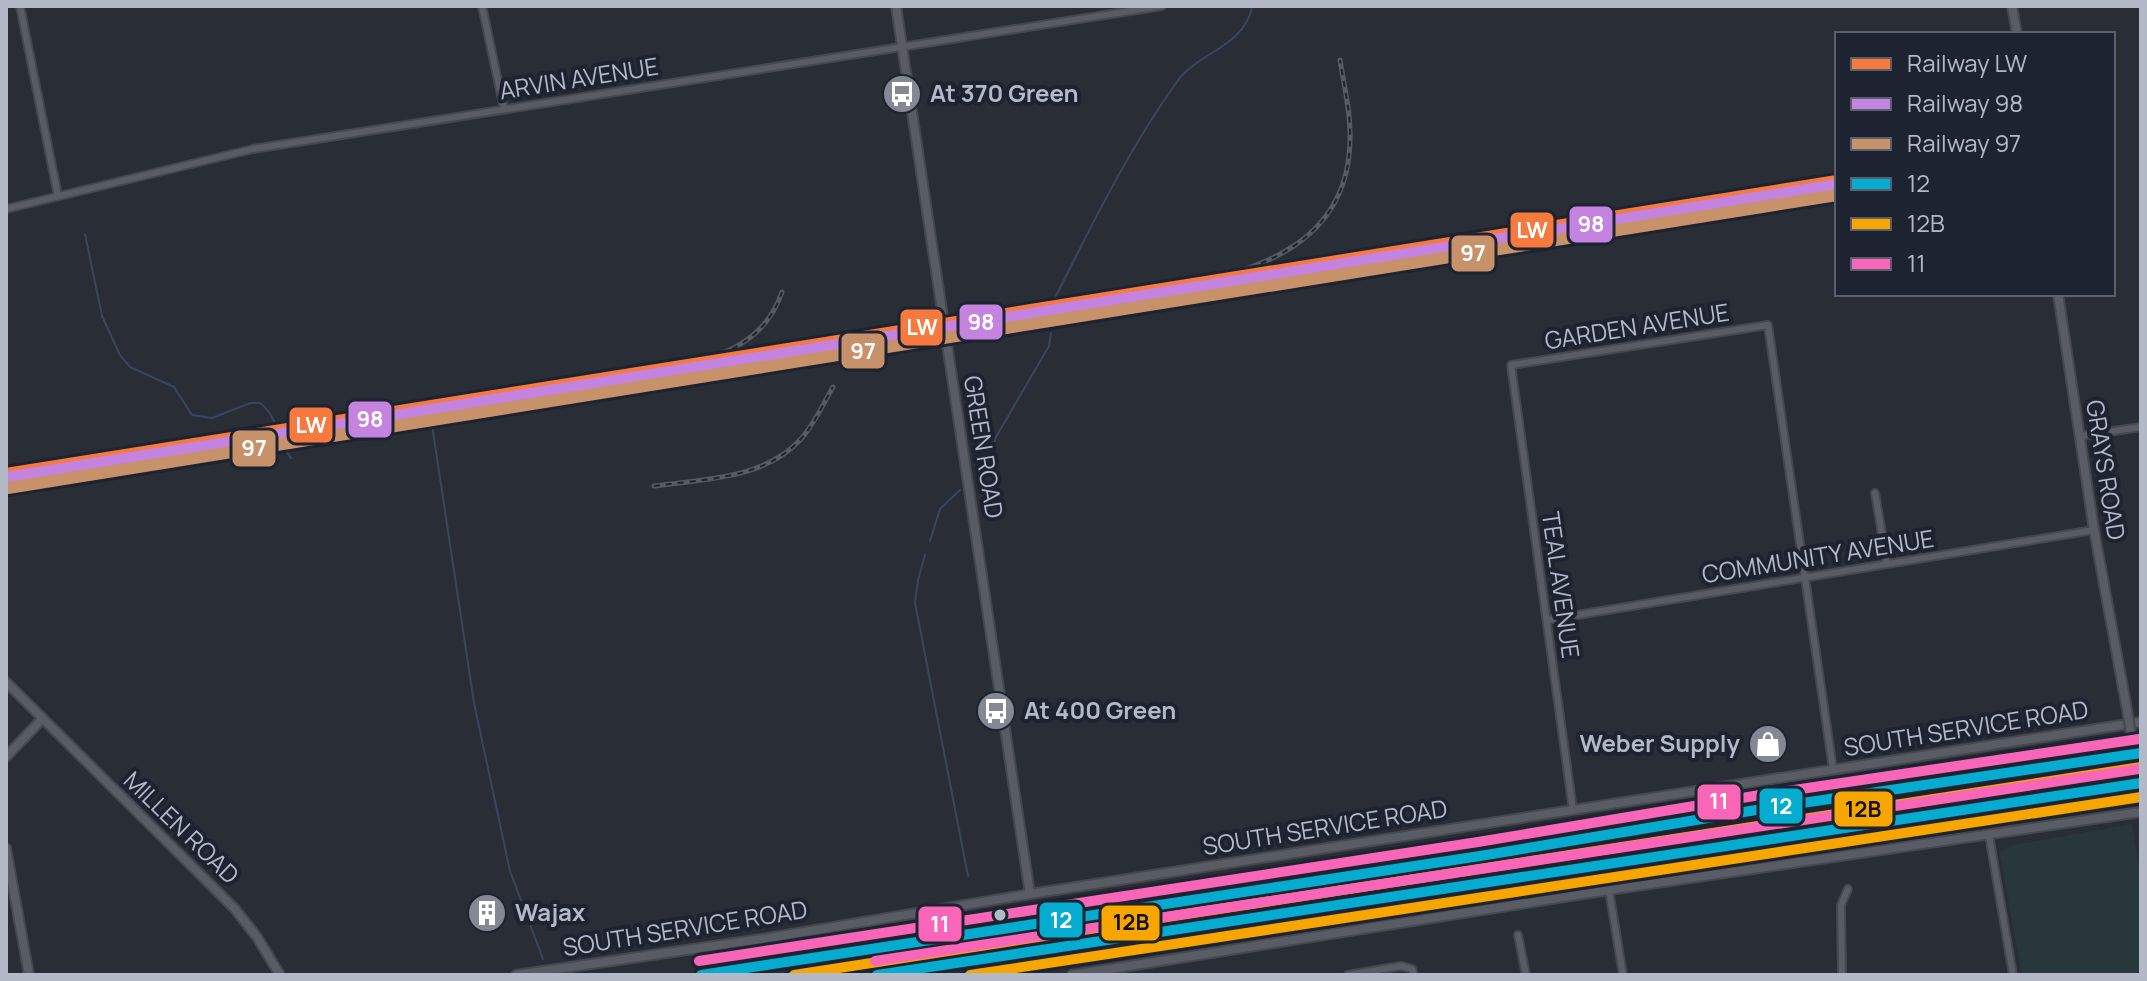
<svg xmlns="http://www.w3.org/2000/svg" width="2147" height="981" viewBox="0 0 2147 981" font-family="Manrope,sans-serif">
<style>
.green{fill:#27373c}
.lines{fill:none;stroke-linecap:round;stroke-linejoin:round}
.stream{stroke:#38465f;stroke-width:2}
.minor-casing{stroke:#45484f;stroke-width:10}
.tertiary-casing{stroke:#45484f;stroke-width:12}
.motorway-casing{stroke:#464951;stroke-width:15}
.minor{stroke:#595c64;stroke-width:6}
.tertiary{stroke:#595c64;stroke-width:8}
.motorway{stroke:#595b5e;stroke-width:11}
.rail-casing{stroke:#585b62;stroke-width:5}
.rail{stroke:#1d2330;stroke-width:2;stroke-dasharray:6;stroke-linecap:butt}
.tertiary-bridge-casing{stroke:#45484f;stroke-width:12;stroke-linecap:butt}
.tertiary-bridge{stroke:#595c64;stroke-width:8}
.bus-1-casing{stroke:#1d2330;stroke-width:16}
.bus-2-casing{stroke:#1d2330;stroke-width:16}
.bus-3-casing{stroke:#1d2330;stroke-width:16}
.bus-1{stroke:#06acd0;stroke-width:10}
.bus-2{stroke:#f7a600;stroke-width:10}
.bus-3{stroke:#fa66b7;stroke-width:10}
.rail-1-casing{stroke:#1d2330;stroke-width:18}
.rail-2-casing{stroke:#1d2330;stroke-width:18}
.rail-3-casing{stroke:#1d2330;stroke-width:18}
.rail-1{stroke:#f6793e;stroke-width:12}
.rail-2{stroke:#c483df;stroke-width:12}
.rail-3{stroke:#c7916a;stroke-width:12}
.bus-dot{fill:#b3b9c7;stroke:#1d2330;stroke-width:3}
.labels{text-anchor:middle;stroke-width:8;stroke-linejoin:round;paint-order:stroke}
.street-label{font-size:24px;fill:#b3b9c7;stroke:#1d2330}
.poi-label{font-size:24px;font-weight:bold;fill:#b3b9c7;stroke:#1d2330;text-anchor:start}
.line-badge{stroke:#1d2330;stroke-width:3}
.badge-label{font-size:22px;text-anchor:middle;font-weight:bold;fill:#fff}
.pale-badge-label{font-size:22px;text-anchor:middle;font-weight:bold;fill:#111}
</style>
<rect width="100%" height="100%" fill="#292d36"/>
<path class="green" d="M2132,824l9,55v96h-119l-23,-123 15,-7z"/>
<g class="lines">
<path class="stream" d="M85,234l17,82 18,39 10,12 44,20 18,28 20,3 38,-15h10c20,15 16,38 31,55
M1055,298c36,-72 74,-149 121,-215 22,-32 66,-34 76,-75
M432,425l42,278 36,168 33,88
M982,480l14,-43 53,-91 2,-13
M930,541l10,-32 20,-19
M925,555l-7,25 -3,23 53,273"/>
<g class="minor-casing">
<path id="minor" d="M20,6l38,190
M482,6l22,103
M6,209l247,-60 909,-143
M2080,436l61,-9
M1875,493l12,71
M1547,620l547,-90
M1573,810l-62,-445 257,-40 65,444
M1989,835l24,140
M1609,890l14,85
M1518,935l8,40
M1348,975l53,-9 11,3 2,6
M1842,975l-1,-70 7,-16"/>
</g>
<g class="tertiary-casing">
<path id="tertiary" d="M896,6l134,888
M2012,6l5,28
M2058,294l36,236 32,174
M6,682l229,227 22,28 23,38
M6,757l36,-38
M6,848l23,127
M516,975l252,-37 262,-44 1111,-172
M1072,975l537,-85 532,-78"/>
</g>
<g class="motorway-casing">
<path id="motorway" d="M701,975l779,-119 282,-47 379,-56
M877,975l1264,-192"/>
</g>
<use href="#minor" class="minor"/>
<use href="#tertiary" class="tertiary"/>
<use href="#motorway" class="motorway"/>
<g class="rail-casing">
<path id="rail" d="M1180,286c84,-16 169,-46 170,-147 1,-26 -6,-53 -10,-79
M675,366c48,-9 90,-24 107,-74
M654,486c50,-7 110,-7 146,-46 14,-15 23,-36 33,-53"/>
</g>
<use href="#rail" class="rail"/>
<g class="tertiary-bridge-casing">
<path id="tertiary-bridge" d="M2126,704l15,90"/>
</g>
<use href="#tertiary-bridge" class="tertiary-bridge"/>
<g class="bus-1-casing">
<path id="bus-1" d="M701,975l779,-119 282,-47 379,-56
M877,975l1264,-192"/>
</g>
<g class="bus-2-casing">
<path id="bus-2" d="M794,975c449,-69 897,-141 1347,-208
M970,975l1171,-178"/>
</g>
<g class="bus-3-casing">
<path id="bus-3" d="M699,961l779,-119 282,-47 379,-56
M875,961l1264,-192"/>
</g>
<use href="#bus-1" class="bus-1"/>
<use href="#bus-2" class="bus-2"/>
<use href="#bus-3" class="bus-3"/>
<g class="rail-1-casing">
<path id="rail-1" d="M6,474l1831,-293"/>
</g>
<g class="rail-2-casing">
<path id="rail-2" d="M6,478l1831,-293"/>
</g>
<g class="rail-3-casing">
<path id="rail-3" d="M8,488l1829,-293"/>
</g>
<use href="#rail-1" class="rail-1"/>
<use href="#rail-2" class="rail-2"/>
<use href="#rail-3" class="rail-3"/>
</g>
<defs>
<g id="bus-disc" transform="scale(2)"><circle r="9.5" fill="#838894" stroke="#1d2330"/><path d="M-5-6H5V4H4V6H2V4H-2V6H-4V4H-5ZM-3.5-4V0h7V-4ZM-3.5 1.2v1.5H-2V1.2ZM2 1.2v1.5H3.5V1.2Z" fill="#fff"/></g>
<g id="shop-disc" transform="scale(2)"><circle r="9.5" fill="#838894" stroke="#1d2330"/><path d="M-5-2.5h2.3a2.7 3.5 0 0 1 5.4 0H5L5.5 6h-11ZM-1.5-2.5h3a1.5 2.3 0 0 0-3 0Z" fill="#fff"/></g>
<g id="building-disc" transform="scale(2)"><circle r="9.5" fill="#838894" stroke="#1d2330"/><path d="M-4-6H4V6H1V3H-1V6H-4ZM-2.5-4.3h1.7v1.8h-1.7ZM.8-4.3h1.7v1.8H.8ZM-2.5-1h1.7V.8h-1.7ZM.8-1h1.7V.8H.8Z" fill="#fff"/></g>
</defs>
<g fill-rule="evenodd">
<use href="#bus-disc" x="902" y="94"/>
<use href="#bus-disc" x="996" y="711"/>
<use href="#shop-disc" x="1768" y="744"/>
<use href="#building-disc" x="487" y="913"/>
</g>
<circle class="bus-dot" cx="1000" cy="915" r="7"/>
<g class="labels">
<g class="street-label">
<text transform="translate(579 79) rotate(-9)" y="8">ARVIN AVENUE</text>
<text transform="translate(1637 327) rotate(-9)" y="8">GARDEN AVENUE</text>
<text transform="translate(983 447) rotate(81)" y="8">GREEN ROAD</text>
<text transform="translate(2105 470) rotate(81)" y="8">GRAYS ROAD</text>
<text transform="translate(1818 557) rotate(-9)" y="8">COMMUNITY AVENUE</text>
<text transform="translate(1560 585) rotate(82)" y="8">TEAL AVENUE</text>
<text transform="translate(1966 729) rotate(-9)" y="8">SOUTH SERVICE ROAD</text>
<text transform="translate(181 828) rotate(44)" y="8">MILLEN ROAD</text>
<text transform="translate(1325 828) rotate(-9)" y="8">SOUTH SERVICE ROAD</text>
<text transform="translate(685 929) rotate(-9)" y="8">SOUTH SERVICE ROAD</text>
</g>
<g class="poi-label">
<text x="930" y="102">At 370 Green</text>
<text x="1024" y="719">At 400 Green</text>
<text x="1740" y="752" text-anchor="end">Weber Supply</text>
<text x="515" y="921">Wajax</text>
</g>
</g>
<g class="line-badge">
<rect x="1568" y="205" width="46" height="39" rx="8" fill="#c483df"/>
<rect x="1509" y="211" width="46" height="38" rx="8" fill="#f6793e"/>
<rect x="1450" y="234" width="46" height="39" rx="8" fill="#c7916a"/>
<rect x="958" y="303" width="46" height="38" rx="8" fill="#c483df"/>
<rect x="899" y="308" width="45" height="39" rx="8" fill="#f6793e"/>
<rect x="840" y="332" width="46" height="38" rx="8" fill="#c7916a"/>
<rect x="347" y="400" width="46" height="39" rx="8" fill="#c483df"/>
<rect x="288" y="406" width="46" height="38" rx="8" fill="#f6793e"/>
<rect x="231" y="429" width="46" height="39" rx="8" fill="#c7916a"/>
<rect x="1696" y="783" width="46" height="38" rx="8" fill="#fa66b7"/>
<rect x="1758" y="787" width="46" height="38" rx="8" fill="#06acd0"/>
<rect x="1833" y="790" width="61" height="38" rx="8" fill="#f7a600"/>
<rect x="1038" y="901" width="46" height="38" rx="8" fill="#06acd0"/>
<rect x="1100" y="904" width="61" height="38" rx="8" fill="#f7a600"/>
<rect x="917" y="905" width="46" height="38" rx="8" fill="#fa66b7"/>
</g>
<g class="badge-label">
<text x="1591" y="232">98</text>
<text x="1532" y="238">LW</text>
<text x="1473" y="261">97</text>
<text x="981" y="330">98</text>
<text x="922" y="335">LW</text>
<text x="863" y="359">97</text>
<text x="370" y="427">98</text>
<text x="311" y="433">LW</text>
<text x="254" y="456">97</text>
<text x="1719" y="809">11</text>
<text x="1781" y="814">12</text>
<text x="1061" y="928">12</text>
<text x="940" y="932">11</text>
</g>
<g class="pale-badge-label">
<text x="1863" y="817">12B</text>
<text x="1131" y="930">12B</text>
</g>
<rect width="2147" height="981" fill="none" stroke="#b3b9c7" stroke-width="16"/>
<rect x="1835" y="32" width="280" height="264" fill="#1d2330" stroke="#595f6c" stroke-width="2"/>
<rect x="1851" y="58" width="40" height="12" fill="#f6793e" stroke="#595f6c" stroke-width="2"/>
<text x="1907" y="72" font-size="24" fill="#b3b9c7">Railway LW</text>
<rect x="1851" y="98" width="40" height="12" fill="#c483df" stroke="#595f6c" stroke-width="2"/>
<text x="1907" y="112" font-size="24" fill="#b3b9c7">Railway 98</text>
<rect x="1851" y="138" width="40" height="12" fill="#c7916a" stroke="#595f6c" stroke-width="2"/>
<text x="1907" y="152" font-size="24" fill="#b3b9c7">Railway 97</text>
<rect x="1851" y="178" width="40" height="12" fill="#06acd0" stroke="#595f6c" stroke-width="2"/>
<text x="1907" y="192" font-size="24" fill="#b3b9c7">12</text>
<rect x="1851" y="218" width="40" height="12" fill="#f7a600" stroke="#595f6c" stroke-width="2"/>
<text x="1907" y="232" font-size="24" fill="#b3b9c7">12B</text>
<rect x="1851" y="258" width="40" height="12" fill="#fa66b7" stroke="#595f6c" stroke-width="2"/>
<text x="1907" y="272" font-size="24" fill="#b3b9c7">11</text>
</svg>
